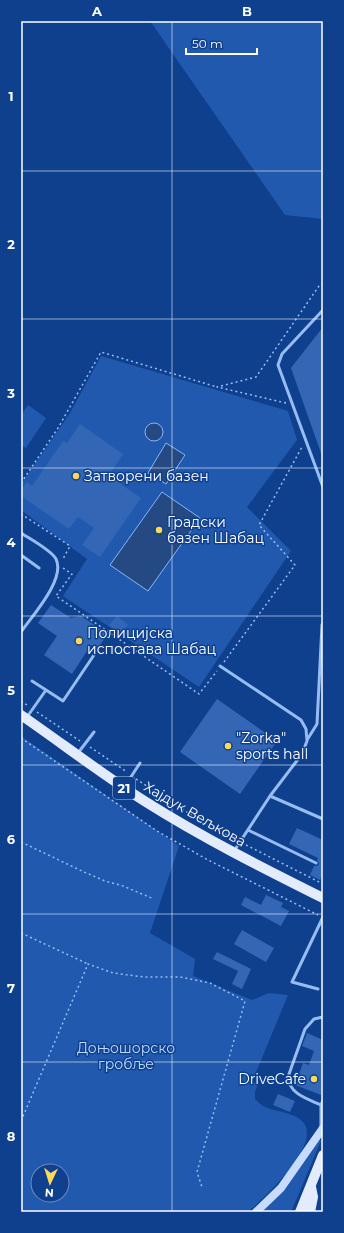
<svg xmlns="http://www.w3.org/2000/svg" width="344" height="1233" viewBox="0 0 344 1233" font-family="Montserrat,sans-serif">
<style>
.green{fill:#2059ae;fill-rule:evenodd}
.water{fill:#244983;stroke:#88b6f7}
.building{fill:#3367b6}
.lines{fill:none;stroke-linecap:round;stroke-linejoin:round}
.path{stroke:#97bcf3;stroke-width:1.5;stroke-dasharray:2 3;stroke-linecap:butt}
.lane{stroke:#97bcf3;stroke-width:3}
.secondary{stroke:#c6dbfd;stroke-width:8}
.primary{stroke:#e3ecff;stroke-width:10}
.grid{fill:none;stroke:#fff;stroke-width:1;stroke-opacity:0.55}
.poi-dot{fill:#ffd759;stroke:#0f408e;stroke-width:1.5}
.labels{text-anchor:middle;stroke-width:3;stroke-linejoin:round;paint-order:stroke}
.shield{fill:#0f408e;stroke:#b7c6dd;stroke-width:1}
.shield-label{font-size:13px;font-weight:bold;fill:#fff}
.poi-label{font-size:14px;fill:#fff;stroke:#0f408e;text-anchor:start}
.street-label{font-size:14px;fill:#fff;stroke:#0f408e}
.park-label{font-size:14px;fill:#bed8fe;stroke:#0f408e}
.neatline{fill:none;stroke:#fff;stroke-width:1.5}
.grid-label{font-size:13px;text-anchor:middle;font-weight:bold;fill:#fff}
</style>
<rect width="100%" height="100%" fill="#0f408e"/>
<path class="green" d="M150,21h173v198l-38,-4z
M101,356l187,55 9,29 -50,67 44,44 -92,136 -136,-91 24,-37 -66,-49v-26l49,-71z
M28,405l18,13 -20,30 -5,-3v-30z
M21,736l158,110 -29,87 45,26 -2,17 59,24 17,-7 19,2 -36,87 6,2 -3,8v7c3,3 6,6 10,8 11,5 28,5 37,14 23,21 -39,78 -54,91h-227zM38,1171h24v24h-24z
M318,1139l3,2 -30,71h-29c23,-21 40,-46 56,-73z"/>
<path class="water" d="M145 432a9 9 0 1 1 18 0a9 9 0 1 1-18 0Z
M166,443l19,12 -19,29 -18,-11z
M162,492l38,26 -52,73 -38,-26z"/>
<path class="building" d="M323,327v128l-1,1 -31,-88z
M80,424l43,30 -13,20 6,4 -1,2 26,18 -41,59 -18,-12 12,-17 -16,-11 -9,12 -48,-33v-5l6,-9 5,4 31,-45 4,2z
M51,605l20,13 10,-2 27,18 -11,15 -6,-4 -19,29 -28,-19 13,-19 -19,-13z
M117,616l11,9 -8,9 -11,-9z
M217,699l60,42 -37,53 -60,-42z
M297,828l26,12v33l-3,7 -10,-5 4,-9h3l2,-2 -2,-4 1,-2 -29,-14z
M266,895l17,8 -2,4 8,4 -8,15 -40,-21 4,-8 16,8z
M242,930l32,18 -8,14 -32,-18z
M217,952l34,17 -9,20 -10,-5 6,-13 -25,-12z
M307,1033l16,7v48l-2,7 -26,-10 8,-22 6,2 5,-14 -12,-5z
M278,1094l17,7 -5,11 -17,-7z"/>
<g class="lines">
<path class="path" d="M286,403l-69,-16 39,-10 63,-91 4,-3
M21,483l37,-55 43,-76 116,35
M21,514l49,32 -7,13
M63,568l9,6 -16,22 143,98 18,-23
M224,662l71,-97 -36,-40 43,-78
M21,701l6,4
M37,712l43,29
M21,738l136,93 51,29 110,55
M90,747l37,25
M136,779l57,37 41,23
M21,842l63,30 21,9 18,5 31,13
M246,845l77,39
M21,933l67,31
M21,1121l67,-157 25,9 31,4h36l30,6 35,18 -48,171 5,15"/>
<path class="lane" d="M323,310l-41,44 -4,11 45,122
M21,533c9,6 30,17 35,26 10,20 -24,57 -35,73
M21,555l18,13
M220,666l81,54 5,9 1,12 -5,13 -32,42 -36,55
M32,681l14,9
M27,717l19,-27 17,11 31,-46
M307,740l10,-16 5,-99 1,-2
M78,753l16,-21
M125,786l15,-23
M270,796l53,23
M248,830l68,33
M318,989l-26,-7 31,-65
M321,1105c-13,-6 -32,-11 -33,-28l17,-48 9,-10 9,-2
M321,1128v-23l2,-5"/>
<path class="secondary" d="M256,1212l25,-24 42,-60"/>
<path class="primary" d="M21,715c42,29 82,60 125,87 57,36 117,66 177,96
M300,1212l23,-57
M310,1212l3,-15 -2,-10"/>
</g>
<path class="grid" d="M172,21v1191M21,171h302M21,319h302M21,468h302M21,616h302M21,765h302M21,914h302M21,1062h302"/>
<g class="poi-dot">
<circle cx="76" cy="476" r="4"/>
<circle cx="159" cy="530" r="4"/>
<circle cx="79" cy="641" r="4"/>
<circle cx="228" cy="746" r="4"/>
<circle cx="314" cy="1079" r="4"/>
</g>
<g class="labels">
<rect class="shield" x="113" y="777" width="22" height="22" rx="3"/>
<g class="shield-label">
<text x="124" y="793">21</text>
</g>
<g class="poi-label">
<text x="84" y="481">Затворени базен</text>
<text x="167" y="527">Градски<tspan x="167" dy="16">базен Шабац</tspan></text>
<text x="87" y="638">Полицијска<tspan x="87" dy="16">испостава Шабац</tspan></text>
<text x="236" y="743">"Zorka"<tspan x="236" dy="16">sports hall</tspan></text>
<text x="306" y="1084" text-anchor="end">DriveCafe</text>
</g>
<g class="street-label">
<text transform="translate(195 814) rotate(30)" y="5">Хајдук Вељкова</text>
</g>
<g class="park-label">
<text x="126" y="1053">Доњошорско<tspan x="126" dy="16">гробље</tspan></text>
</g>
</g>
<rect width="344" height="1233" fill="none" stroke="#0f408e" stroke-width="44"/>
<g transform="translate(50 1183) rotate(184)"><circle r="19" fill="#0f408e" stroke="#6f8cbb"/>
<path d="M0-3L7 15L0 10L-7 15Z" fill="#ffd759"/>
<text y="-6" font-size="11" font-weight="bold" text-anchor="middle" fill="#ffffff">N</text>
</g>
<path d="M186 48v6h71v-6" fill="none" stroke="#ffffff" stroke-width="2"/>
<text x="192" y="48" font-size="12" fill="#ffffff" stroke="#0f408e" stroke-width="3" paint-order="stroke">50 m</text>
<rect x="22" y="22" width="300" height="1189" class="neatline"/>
<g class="grid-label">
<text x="97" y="16">A</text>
<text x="247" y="16">B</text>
<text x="11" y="101">1</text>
<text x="11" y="249">2</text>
<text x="11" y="398">3</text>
<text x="11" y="547">4</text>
<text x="11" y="695">5</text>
<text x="11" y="844">6</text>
<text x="11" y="993">7</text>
<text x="11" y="1141">8</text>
</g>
</svg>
